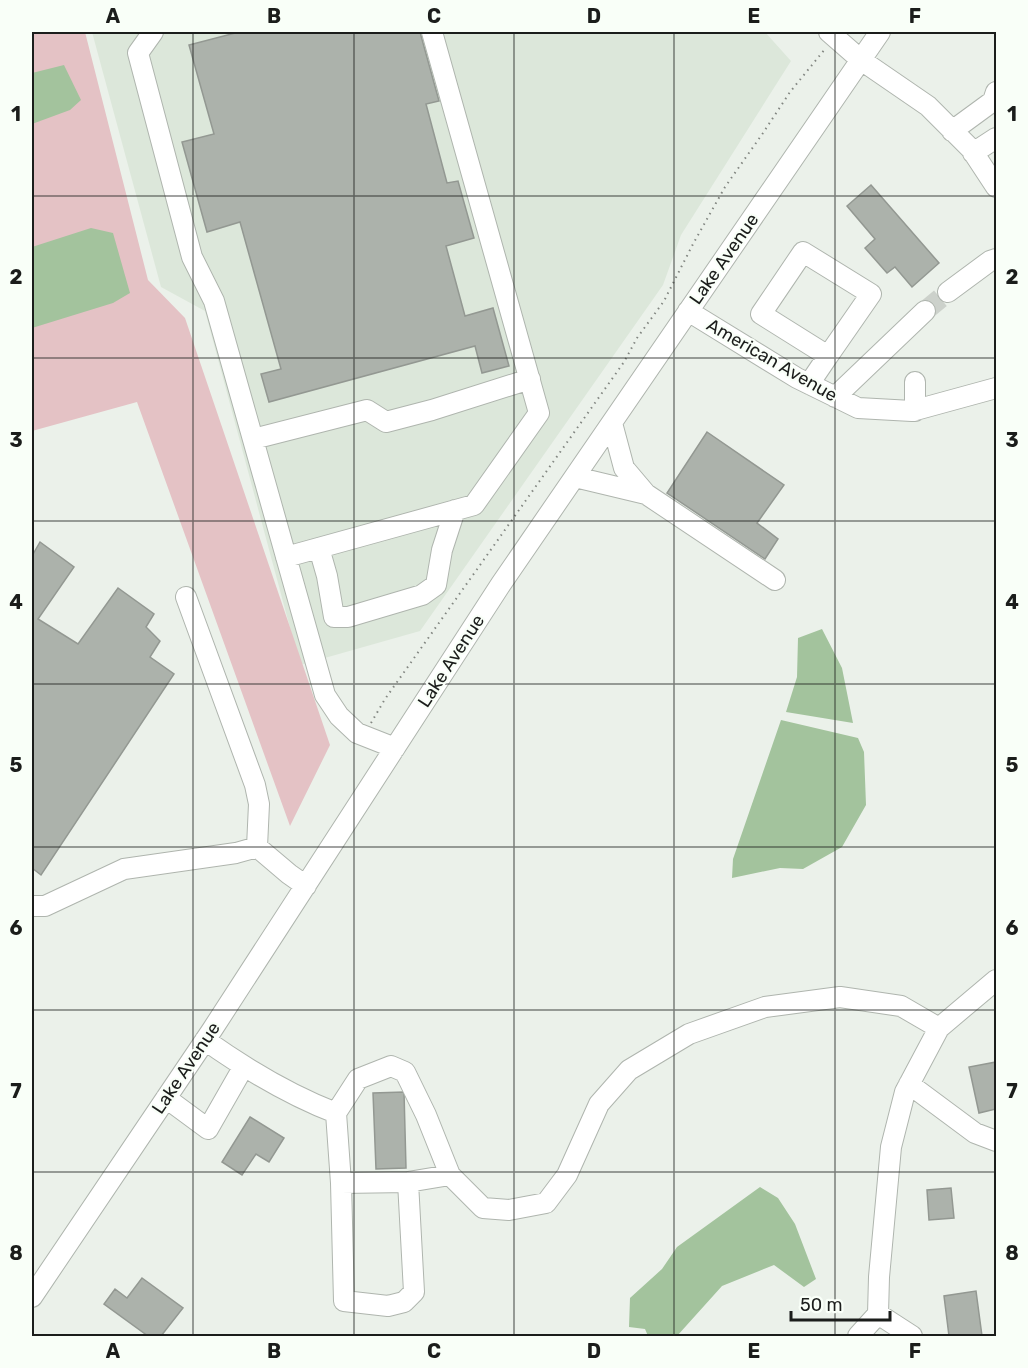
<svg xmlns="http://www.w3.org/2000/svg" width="1028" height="1368" viewBox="0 0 1028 1368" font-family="Rubik,sans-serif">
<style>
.built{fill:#dce7da}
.green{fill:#e4c2c5}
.water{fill:#a3c39d}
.building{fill:#acb2ab;stroke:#939892;stroke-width:1.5}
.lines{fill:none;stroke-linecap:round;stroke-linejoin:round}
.minor-tunnel{stroke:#ccd1cb;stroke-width:20;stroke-dasharray:20 10;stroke-linecap:butt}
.minor-casing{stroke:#afb5ae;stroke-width:22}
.path{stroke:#828681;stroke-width:2;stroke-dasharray:1.5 4.5;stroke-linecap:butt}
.minor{stroke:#fff;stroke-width:20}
.grid{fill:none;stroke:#1b1d1b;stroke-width:1.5;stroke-opacity:0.55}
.labels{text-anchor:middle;stroke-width:4.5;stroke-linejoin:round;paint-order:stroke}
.street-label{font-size:18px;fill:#1b1d1b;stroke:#f9fff8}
.neatline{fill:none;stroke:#1b1d1b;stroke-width:2}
.grid-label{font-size:20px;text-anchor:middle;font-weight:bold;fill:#1b1d1b}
</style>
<rect width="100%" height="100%" fill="#ebf1ea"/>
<path class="built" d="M92,32h673l26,29 -110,174 -18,50 -243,346 -120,34 -95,-354 -44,-24z"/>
<path class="green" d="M32,32h53l63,248 37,38 145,427 -40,81 -153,-424 -105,29z"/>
<path class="water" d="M64,65l17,35 -11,10 -38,14v-51z
M91,228l22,5 17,60 -17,10 -81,25v-81z
M822,629l20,39 11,55 -67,-11 11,-35 1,-39z
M781,720l77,18 6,14 2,53 -24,42 -39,22 -23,-1 -48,10 1,-19z
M760,1187l18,11 17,26 21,55 -12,8 -30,-22 -52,21 -45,50h-29l-3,-7 -16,-2 1,-29 32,-29 15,-22z"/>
<path class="building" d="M239,32h181l19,69 -13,3 21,79 11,-2 16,57 -28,8 19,70 28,-8 16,58 -27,7 -7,-27 -206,56 -8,-28 20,-5 -41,-147 -33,10 -25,-90 32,-8 -25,-89z
M871,185l68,78 -27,24 -17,-20 -8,6 -22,-25 10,-9 -28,-33z
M707,432l77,53 -27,38 21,16 -13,20 -98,-66z
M40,542l34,25 -36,52 40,25 40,-56 36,26 -8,13 14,14 -10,16 24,17 -133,201 -9,-7v-312z
M996,1062v47l-17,4 -10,-46z
M404,1092l2,76 -30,1 -3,-76z
M250,1117l34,21 -15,24 -13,-8 -14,21 -20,-13z
M951,1188l3,30 -25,2 -2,-30z
M142,1278l41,30 -22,28h-13l-44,-32 11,-15 12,9z
M976,1291l6,45h-33l-5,-40z"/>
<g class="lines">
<path class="minor-tunnel" d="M925,311l23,-19"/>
<g class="minor-casing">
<path id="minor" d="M153,32l-15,21 54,204 22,44 111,394 14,21 18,17 38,15
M829,32l32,28 67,46 43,43 25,38
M952,131l41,-30 3,-9
M973,153l23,-15
M948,292l42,-31 6,-2
M688,311l109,67 61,30 54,3 84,-23
M915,382v29
M809,384l19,-28 -67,-42 42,-62 68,42 -43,62
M835,397l90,-86
M612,423l12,45 22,26 129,86
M253,439l114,-29 19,12 46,-12 98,-31
M575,477l71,17
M319,548l8,28 7,41h14l74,-22 14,-10 6,-35 13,-40
M286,557l188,-52 65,-92 -107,-381
M186,597l69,188 4,19 -2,43
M32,906h13l79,-37 112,-16 21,-6 32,27 17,12
M205,1040c41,29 84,55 131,73
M909,1084l66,49 21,8
M166,1098l42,31 36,-63
M408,1182l6,110 -10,10 -16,4 -44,-5 -3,-118 -5,-70 22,-34 33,-13 14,6 21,43 24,60 33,33 26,2 37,-7 21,-28 32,-71 30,-34 60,-36 76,-27 75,-10 61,9 38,22
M341,1183l67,-1 42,-7
M32,1297l180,-267 289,-446 379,-552
M878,1314l1,-37 12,-130 14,-55 34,-64 57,-48
M878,1314l34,22
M858,1336l20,-22"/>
</g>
<path class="path" d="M371,723l14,-24 239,-337 13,-24 27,-37 29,-57 32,-57 38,-54 27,-41 35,-43"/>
<use href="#minor" class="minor"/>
</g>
<path class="grid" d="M193,32v1304M354,32v1304M514,32v1304M674,32v1304M835,32v1304M32,196h964M32,358h964M32,521h964M32,684h964M32,847h964M32,1010h964M32,1172h964"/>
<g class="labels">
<g class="street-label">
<text transform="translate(724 259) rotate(-55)" y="6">Lake Avenue</text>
<text transform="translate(772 360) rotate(30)" y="6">American Avenue</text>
<text transform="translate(451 661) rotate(-57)" y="6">Lake Avenue</text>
<text transform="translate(186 1068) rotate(-56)" y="6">Lake Avenue</text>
</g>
</g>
<rect width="1028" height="1368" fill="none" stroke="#f9fff8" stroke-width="66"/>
<path d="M791 1311v9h99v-9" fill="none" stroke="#1b1d1b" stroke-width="3"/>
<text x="800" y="1311" font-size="18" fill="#1b1d1b" stroke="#f9fff8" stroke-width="4.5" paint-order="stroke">50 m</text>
<rect x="33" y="33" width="962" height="1302" class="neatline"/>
<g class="grid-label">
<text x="113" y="23">A</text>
<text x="274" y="23">B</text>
<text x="434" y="23">C</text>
<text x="594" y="23">D</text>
<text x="754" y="23">E</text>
<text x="915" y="23">F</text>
<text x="16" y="121">1</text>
<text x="1012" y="121">1</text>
<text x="16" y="284">2</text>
<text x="1012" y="284">2</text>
<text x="16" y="447">3</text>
<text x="1012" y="447">3</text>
<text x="16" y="609">4</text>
<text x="1012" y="609">4</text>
<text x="16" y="772">5</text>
<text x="1012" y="772">5</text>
<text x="16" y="935">6</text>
<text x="1012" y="935">6</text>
<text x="16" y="1098">7</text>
<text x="1012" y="1098">7</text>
<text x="16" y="1260">8</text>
<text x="1012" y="1260">8</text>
<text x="113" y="1358">A</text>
<text x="274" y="1358">B</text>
<text x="434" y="1358">C</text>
<text x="594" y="1358">D</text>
<text x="754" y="1358">E</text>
<text x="915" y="1358">F</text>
</g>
</svg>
